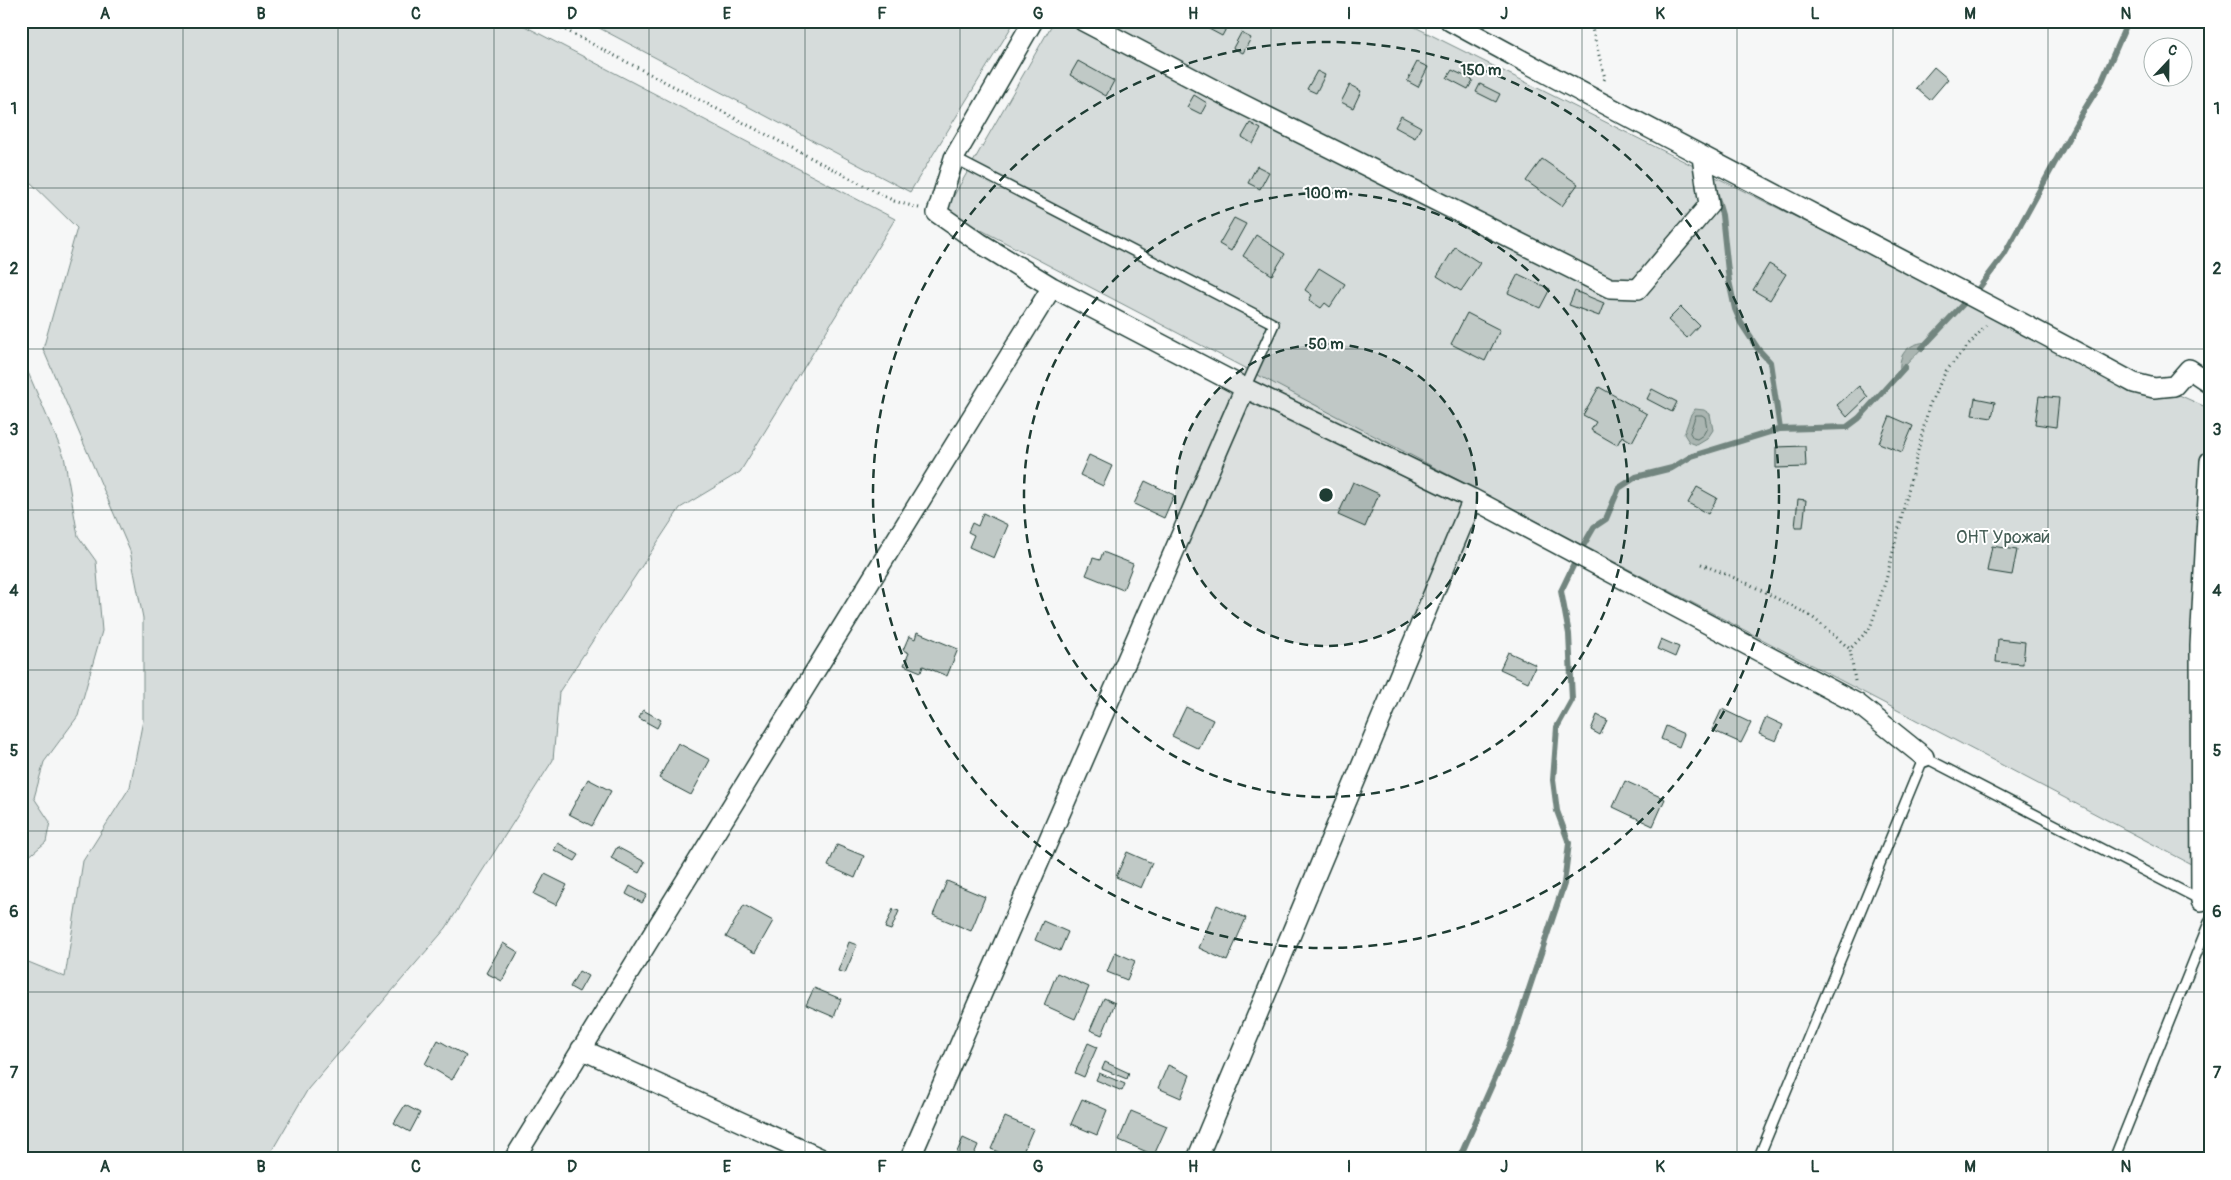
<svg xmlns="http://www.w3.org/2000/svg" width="2231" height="1180" viewBox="0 0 2231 1180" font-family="Pangolin,sans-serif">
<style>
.green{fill:#d6dcdb;stroke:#7a8c88}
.water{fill:#aab5b1;stroke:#72857f}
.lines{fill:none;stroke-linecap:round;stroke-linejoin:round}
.shore{stroke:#576d66;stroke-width:1}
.stream{stroke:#72857f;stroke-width:6}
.building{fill:#c0c9c6;stroke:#1f3d34}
.service-casing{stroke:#1f3d34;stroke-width:12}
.minor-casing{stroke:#1f3d34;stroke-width:22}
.path{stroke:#1f3d34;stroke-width:3;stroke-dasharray:1 4;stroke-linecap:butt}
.service{stroke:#fff;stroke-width:9}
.minor{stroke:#fff;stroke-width:19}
.grid{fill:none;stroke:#1f3d34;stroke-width:1;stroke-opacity:0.55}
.ring{fill:none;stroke:#1f3d34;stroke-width:2.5;stroke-dasharray:9 6}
.labels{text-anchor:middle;stroke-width:4;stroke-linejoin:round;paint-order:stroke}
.park-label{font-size:18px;fill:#445d55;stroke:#fff}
.centre{fill:#1f3d34;stroke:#fff;stroke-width:2.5}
.ring-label{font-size:15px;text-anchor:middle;font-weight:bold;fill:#1f3d34;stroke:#fff;stroke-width:4;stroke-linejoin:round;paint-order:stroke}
.neatline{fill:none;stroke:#1f3d34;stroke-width:2}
.grid-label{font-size:16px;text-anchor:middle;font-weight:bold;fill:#1f3d34}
</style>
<rect width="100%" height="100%" fill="#f6f7f7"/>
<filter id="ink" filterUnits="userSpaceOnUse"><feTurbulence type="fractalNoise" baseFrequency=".02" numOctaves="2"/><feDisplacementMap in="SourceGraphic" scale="10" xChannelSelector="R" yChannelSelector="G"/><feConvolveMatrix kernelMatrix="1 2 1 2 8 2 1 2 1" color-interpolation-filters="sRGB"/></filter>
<g filter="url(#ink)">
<path class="green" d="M21,21h494l380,198 -155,253 -60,36 -121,184 -6,68 -107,168 -138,161 -41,70h-246v-200l44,18 18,-116 47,-74 13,-67v-102l-13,-67 -87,-202 34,-121 -56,-55z
M586,21h429l-105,171z
M1054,21h349l477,238 330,150v465l-1265,-663z
M21,356l43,100 14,80 18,25 6,70 -24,85 -34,46 -10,36 16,24 -4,20 -25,21z"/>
<path class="water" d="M1928,342l-28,29c-2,-19 10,-28 28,-29z
M1695,409l9,1 6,4 3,16 -6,9 -10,6 -8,-3 -5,-8 7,-20z"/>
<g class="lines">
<path class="shore" d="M1696,415h6l3,2 2,11 -4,7 -6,4 -4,-1 -3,-5z"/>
<path class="stream" d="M1715,191l7,24 7,66 6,28 6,14 17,26 12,13 10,67
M1979,288l25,-33 77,-140 21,-34 23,-53 -1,-7
M1922,348l44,-47
M1579,553l15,-26 12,-8 13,-31 17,-11 36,-9 20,-12 88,-27 67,-2 12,-9 46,-51
M1459,1159l53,-119 52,-156 5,-41 -12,-32 -4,-31 4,-53 15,-27 -3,-66 -8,-43 15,-31"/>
</g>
<path class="building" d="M1210,21l19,2 -7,13 -15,-8z
M1241,33l10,5 -8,15 -10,-5z
M1078,61l36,20 -8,15 -36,-21z
M1417,62l11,5 -10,20 -11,-6z
M1934,67l14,12 -18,21 -14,-12z
M1452,70l21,10 -5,9 -21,-11z
M1317,71l8,4 -9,18 -9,-4z
M1480,84l20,10 -4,8 -20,-10z
M1350,85l11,6 -8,17 -12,-6z
M1194,95l13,8 -6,11 -14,-7z
M1401,116l20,11 -6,11 -20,-11z
M1250,123l11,6 -8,15 -11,-7z
M1542,159l36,25 -16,22 -36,-25z
M1257,166l12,6 -9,17 -12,-6z
M1234,218l12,6 -15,27 -12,-7z
M1256,235l29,19 -13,21 -29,-19z
M1455,247l25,16 -19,28 -24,-15z
M1769,264l17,10 -16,26 -17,-10z
M1319,268l26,16 -15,23 -5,-4 -4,5 -12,-8 3,-5 -7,-5z
M1518,274l32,15 -10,19 -32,-15z
M1575,291l29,12 -5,13 -30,-11z
M1681,307l18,18 -12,13 -19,-18z
M1467,313l33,17 -15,31 -34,-17z
M1859,386l9,11 -21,20 -10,-12z
M1599,387l48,27 -15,28 -10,-6 -5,9 -26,-15 5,-8 -13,-7z
M1652,389l25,13 -5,10 -25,-13z
M2039,396l20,2 -3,29 -21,-3z
M1975,398l20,4 -3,16 -20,-3z
M1890,416l23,10 -11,26 -23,-9z
M1805,446l1,21 -30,1v-21z
M1089,455l23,11 -9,20 -23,-11z
M1145,481l29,14 -10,23 -30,-14z
M1353,482l26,12 -14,33 -27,-12z
M1697,487l20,11 -9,16 -20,-11z
M1798,499l8,1 -3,27h-8z
M983,513l25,12 -14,33 -25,-11 5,-12 -6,-3 4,-9 6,3z
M1992,546l25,4 -5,25 -25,-4z
M1103,552l30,12 -10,26 -37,-15 7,-17 7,2z
M917,632l41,17 -11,27 -24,-10 -2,6 -17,-7 5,-12 -6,-3 6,-14 6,3z
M1661,639l18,8 -4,10 -18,-8z
M1998,639l27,3 -2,22 -27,-2z
M1508,652l28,13 -8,17 -28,-13z
M1186,707l27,13 -14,29 -27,-13z
M1722,709l29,14 -10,20 -29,-13z
M643,710l18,10 -4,8 -18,-10z
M1597,715l10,5 -7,15 -9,-5z
M1766,717l17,8 -7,16 -17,-7z
M1666,726l18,8 -5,13 -18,-8z
M678,743l32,17 -19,35 -32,-17z
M588,779l23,12 -19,35 -23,-12z
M1625,781l40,18 -12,27 -40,-19z
M558,843l21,12 -4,6 -21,-11z
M837,845l27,11 -9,22 -27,-12z
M617,847l28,15 -6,11 -28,-15z
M1127,852l25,11 -11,25 -25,-11z
M545,874l22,11 -11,20 -22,-11z
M947,881l38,16 -14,34 -38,-16z
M630,886l17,9 -5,8 -16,-9z
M744,905l29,16 -18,32 -29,-16z
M1217,905l29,13 -19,43 -28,-13z
M893,909l6,2 -8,19 -6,-2z
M1043,921l25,11 -8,19 -25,-11z
M849,942l8,3 -12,28 -7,-2z
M503,943l15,9 -16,29 -16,-8z
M1115,952l20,9 -8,19 -20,-8z
M579,971l9,5 -9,16 -9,-5z
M1057,973l32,14 -14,32 -31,-14z
M814,988l27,11 -7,18 -28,-12z
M1104,998l11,5 -13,32 -12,-5z
M438,1040l28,16 -14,24 -27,-16z
M1088,1043l9,4 -13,30 -9,-4z
M1105,1062l24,11 -2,6 -25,-10z
M1168,1065l22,10 -9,23 -23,-10z
M1099,1073l26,11 -3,7 -26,-11z
M1082,1099l25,11 -10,25 -26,-11z
M405,1105l15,8 -10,19 -16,-9z
M1131,1111l36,15 -13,29 -35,-15z
M1005,1117l28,12 -13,30h-5l-24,-10z
M963,1138l15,7 -6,14h-18z"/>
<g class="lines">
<g class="service-casing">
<path id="service" d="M954,158l320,166 -29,64
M1758,1159l166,-402 286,148
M2114,1159l96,-239"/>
</g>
<g class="minor-casing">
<path id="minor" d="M1033,21l-79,137 -17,55 43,30 72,44 193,101 228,111 385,205 66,53
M1083,21l151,79 376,188 28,1 71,-84 -7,-48
M1450,21c226,125 458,239 684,362l20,5 20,-2 15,-17 21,14
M2201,901l-1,-255 10,-185
M581,1049l241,110
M514,1159l538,-872
M910,1159l335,-771
M1197,1159l276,-660"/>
</g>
<path class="path" d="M548,21l346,180 25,7
M1590,21l15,57 -2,4
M1701,564l48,20 62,32 39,33
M1855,681l-5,-32 20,-21 16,-48 43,-174 17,-35 40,-46"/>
<use href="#service" class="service"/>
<use href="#minor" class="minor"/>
</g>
</g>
<path class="grid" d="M183,21v1138M338,21v1138M494,21v1138M649,21v1138M805,21v1138M960,21v1138M1116,21v1138M1271,21v1138M1426,21v1138M1582,21v1138M1737,21v1138M1893,21v1138M2048,21v1138M21,188h2189M21,349h2189M21,510h2189M21,670h2189M21,831h2189M21,992h2189"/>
<circle cx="1326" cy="495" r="151" fill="#1f3d34" fill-opacity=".12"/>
<g class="ring">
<circle cx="1326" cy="495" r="151"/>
<circle cx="1326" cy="495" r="302"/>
<circle cx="1326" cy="495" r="453"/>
</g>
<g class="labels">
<g class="park-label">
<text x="2003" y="543">ОНТ Урожай</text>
</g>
</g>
<circle cx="1326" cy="495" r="8" class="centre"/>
<g class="ring-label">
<text x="1481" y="75">150 m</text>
<text x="1326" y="198">100 m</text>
<text x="1326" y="349">50 m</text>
</g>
<rect width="2231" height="1180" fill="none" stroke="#fff" stroke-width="55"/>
<g transform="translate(2168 62) rotate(22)"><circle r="24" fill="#ffffff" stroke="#a5b1ae"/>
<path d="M0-4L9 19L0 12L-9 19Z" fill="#1f3d34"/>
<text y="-8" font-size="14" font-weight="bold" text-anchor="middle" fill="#1f3d34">С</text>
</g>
<rect x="28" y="28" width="2176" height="1124" class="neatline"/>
<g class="grid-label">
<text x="105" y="19">A</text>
<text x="261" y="19">B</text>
<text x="416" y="19">C</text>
<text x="572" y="19">D</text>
<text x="727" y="19">E</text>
<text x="882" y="19">F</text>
<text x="1038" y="19">G</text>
<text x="1193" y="19">H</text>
<text x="1349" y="19">I</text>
<text x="1504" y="19">J</text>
<text x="1660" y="19">K</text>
<text x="1815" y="19">L</text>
<text x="1970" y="19">M</text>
<text x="2126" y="19">N</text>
<text x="14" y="114">1</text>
<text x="2217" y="114">1</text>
<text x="14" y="274">2</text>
<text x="2217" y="274">2</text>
<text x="14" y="435">3</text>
<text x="2217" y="435">3</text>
<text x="14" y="596">4</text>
<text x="2217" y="596">4</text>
<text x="14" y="756">5</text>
<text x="2217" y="756">5</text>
<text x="14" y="917">6</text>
<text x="2217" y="917">6</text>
<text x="14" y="1078">7</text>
<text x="2217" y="1078">7</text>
<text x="105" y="1172">A</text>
<text x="261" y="1172">B</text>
<text x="416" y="1172">C</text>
<text x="572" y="1172">D</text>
<text x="727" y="1172">E</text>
<text x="882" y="1172">F</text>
<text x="1038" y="1172">G</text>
<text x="1193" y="1172">H</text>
<text x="1349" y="1172">I</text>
<text x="1504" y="1172">J</text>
<text x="1660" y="1172">K</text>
<text x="1815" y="1172">L</text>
<text x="1970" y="1172">M</text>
<text x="2126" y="1172">N</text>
</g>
</svg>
